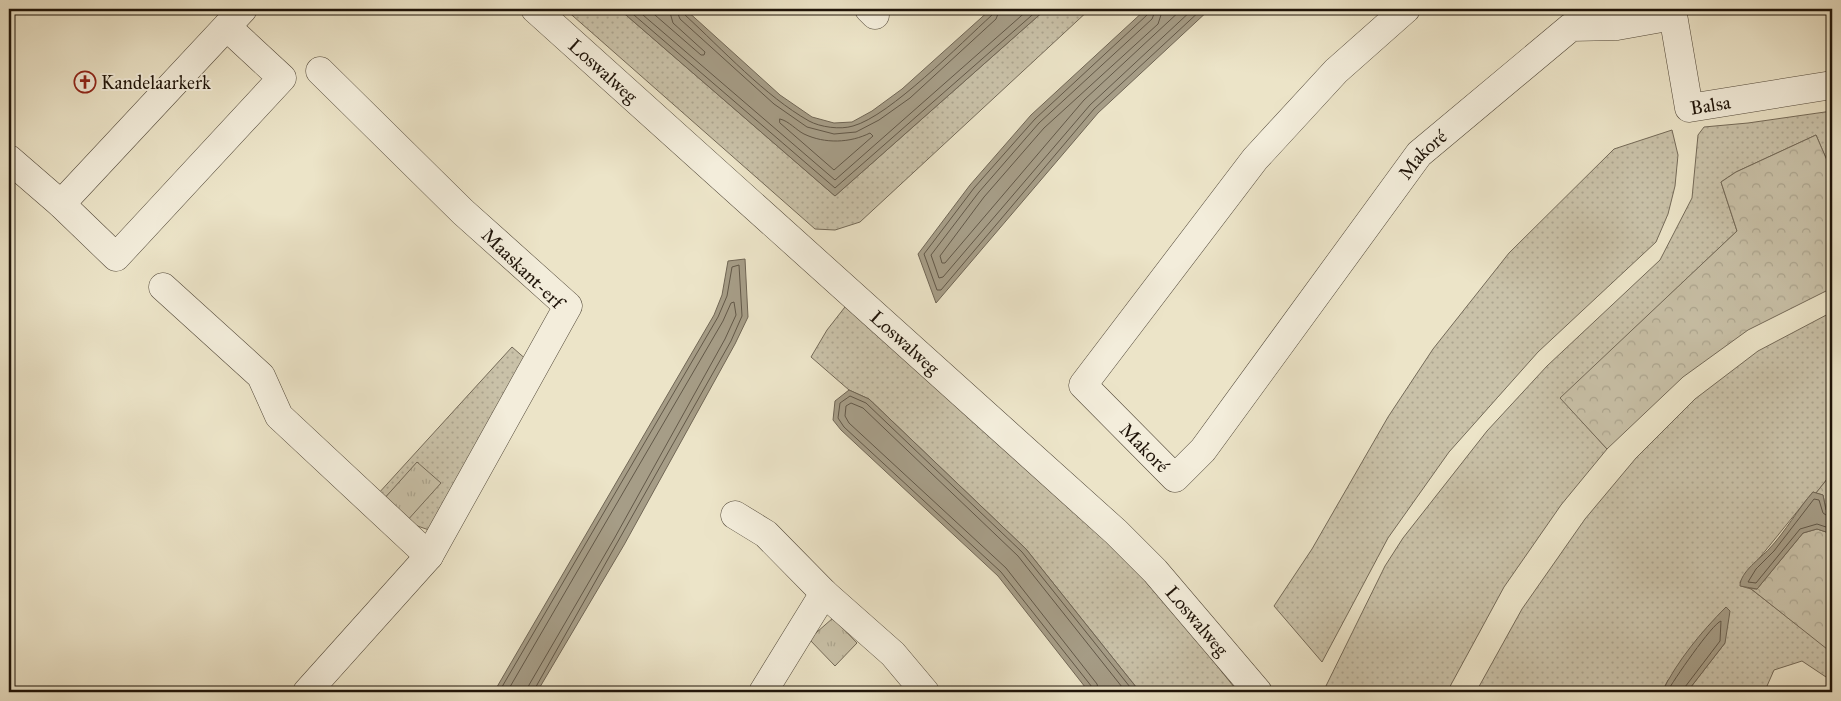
<svg xmlns="http://www.w3.org/2000/svg" width="1841" height="701" viewBox="0 0 1841 701" font-family="'IM FELL Great Primer',serif">
<style>
.grass{fill:url(#grass-dots);stroke:#746a58}
.forest{fill:url(#forest-crowns);stroke:#746a58}
.park{fill:url(#park-tufts);stroke:#746a58}
.water{fill:#a69d87;stroke:#706655}
.lines{fill:none;stroke-linecap:round;stroke-linejoin:round}
.shore{stroke:#625848;stroke-width:1}
.minor-casing{stroke:#524839;stroke-width:29}
.minor{stroke:#f3eddb;stroke-width:28}
.labels{text-anchor:middle;stroke-width:4;stroke-linejoin:round;paint-order:stroke}
.street-label{font-size:19px;fill:#1f1409;stroke:#f3eddb}
.poi-label{font-size:19px;fill:#1f1409;stroke:#f3eddb;text-anchor:start}
</style>
<defs>
<pattern id="grass-dots" width="8" height="8" patternUnits="userSpaceOnUse" patternTransform="scale(1.25)"><rect width="8" height="8" fill="#c9c1a8"/><path d="M2 2h.1M6 6h.1" fill="none" stroke="#aca58f" stroke-width="1.8" stroke-linecap="round"/></pattern>
<pattern id="forest-crowns" width="20" height="18" patternUnits="userSpaceOnUse" patternTransform="scale(1.25)"><rect width="20" height="18" fill="#c9c1a8"/><path d="M2 6a3 3 0 1 1 6 0M12 15a3 3 0 1 1 6 0" fill="none" stroke="#aca58f"/></pattern>
<pattern id="park-tufts" width="24" height="20" patternUnits="userSpaceOnUse" patternTransform="scale(1.25)"><rect width="24" height="20" fill="#c9c1a8"/><path d="M3 7l-1-3M5 7V3M7 7l1-3M15 17l-1-3M17 17v-4M19 17l1-3" fill="none" stroke="#aca58f"/></pattern>
</defs>
<rect width="100%" height="100%" fill="#ece4c8"/>
<filter id="stains"><feTurbulence type="fractalNoise" baseFrequency=".004" numOctaves="4"/><feColorMatrix values="0 0 0 0 .2 0 0 0 0 .09 0 0 0 0 .02 0 0 0 .5 -.17"/></filter>
<radialGradient id="worn" r=".72"><stop offset=".6" stop-color="#630" stop-opacity="0"/><stop offset="1" stop-color="#630" stop-opacity=".3"/></radialGradient>
<path class="grass" d="M565,9h54l216,187 211,-187h44l-230,213 -25,8 -20,-1z
M1832,111v61l-16,-37 -80,37 -15,10 16,49 -176,167 46,51 -46,56 -57,82 -57,105h-124l62,-126 18,-28 84,-107 60,-65 113,-106 32,-62 6,-63 6,-8 44,-4z
M1672,130l6,25 -3,31 -7,28 -12,28 -118,110 -89,100 -61,86 -66,124 -48,-56 38,-57 76,-132 45,-68 76,-96 105,-104z
M852,298l299,285 87,109h-98l-114,-143 -157,-150 -20,-9 -38,-33 16,-27z
M1832,312v166h-4l-12,15 -3,-1 -73,90 1,4 10,3 81,63v29l-30,-20 -28,9 -7,16 3,2 -1,4h-82l38,-49 -57,37 -6,12h-186l46,-83 63,-90 51,-61 59,-59 63,-48z
M512,347l16,14 -99,169 -23,-8 12,-60 -35,38 -6,-5z"/>
<path class="forest" d="M1816,135l16,37v116l-84,42 -65,47 -76,72 -47,-51 177,-167 -16,-49 15,-10z
M1828,478h4v38l-6,-6 -3,-15 -7,-2z
M1817,529l15,5v119l-82,-65 7,1 46,-56z"/>
<path class="park" d="M417,462l24,21 -35,39 -23,-22z
M833,618l24,25 -22,23 -26,-27z"/>
<path class="water" d="M619,9h66l95,86 32,22 22,6 18,-1 20,-11 30,-22 89,-80h55l-211,187z
M1146,9h64l-112,104 -162,190 -18,-49 52,-69 61,-70z
M745,259l3,58 -13,27 -111,201 -87,147h-43l220,-377 8,-20 6,-34z
M849,390l20,9 157,150 114,143h-51l-91,-116 -157,-146 -8,-10 2,-19z
M1813,492l10,3 3,15 6,6v18l-15,-5 -14,4 -46,56 -17,-3c0,-14 21,-28 29,-37 17,-18 28,-39 44,-57z
M1726,607l4,4 -5,32 -38,49h-25c15,-31 40,-61 64,-85z"/>
<g class="lines">
<path class="shore" d="M627,9l208,179 204,-179
M636,9l199,171 194,-171
M648,9l53,46h3l1,-3 -32,-29 -4,-14
M676,9l4,10 94,85 33,23 27,7 22,-2 23,-12 31,-22 86,-79 4,-10
M683,9l2,6c37,34 80,81 124,106 11,6 31,9 44,5 37,-10 108,-83 139,-111l1,-6
M1149,9l-2,6 -112,104 -61,69 -50,66 13,36h4l153,-181 108,-100
M1156,9l-4,10 -113,104 -60,69 -48,63 8,23 4,-1 147,-172 103,-96
M1163,9l-5,15 -114,104 -60,69 -44,59 2,7h3l139,-163 98,-91
M780,119c9,2 16,11 24,15 21,10 46,9 66,-1l3,3 -39,34 -54,-47z
M1832,519l-9,-6 -4,-13 -5,-1 -40,52 -18,18 -8,13 8,1 44,-54 17,-5 15,5
M499,692l219,-375 9,-21 5,-29 7,-2 3,51 -11,25 -198,351
M507,692l216,-371 8,-18 3,-1 2,13 -11,24 -111,200 -85,146 -2,7
M1093,692l-1,-5 -91,-115 -157,-145 -6,-9 2,-15 10,-7 16,7 156,149 112,140
M1099,692l-2,-8 -91,-116 -157,-145 -4,-7 1,-10 5,-3 12,5 155,148 108,136
M1667,692c6,-11 45,-68 54,-71l-1,20 -35,46 -1,5"/>
<g class="minor-casing">
<g id="minor">
<path id="s1" d="M535,9l581,523 39,39 103,121"/>
<path d="M869,9l6,6"/>
<path id="s2" d="M1406,9l-70,62 -81,88 -172,226 92,93 28,-28 216,-296 152,-127 46,-1 56,-10"/>
<path id="s3" d="M1672,9l17,99 143,-23"/>
<path d="M9,159l52,45 55,53 166,-179 -55,-51"/>
<path d="M61,204l182,-195"/>
<path d="M163,287l98,89 18,40 150,140"/>
<path d="M735,515l31,19 58,59 69,61 32,38"/>
<path d="M307,692l122,-136 139,-250 -105,-94 -143,-141"/>
<path d="M763,692l61,-99"/>
</g>
</g>
<use href="#minor" class="minor"/>
</g>
<defs>
<g id="church-ring" transform="scale(1.125)"><circle r="9.5" fill="#f3eddb" stroke="#8f2418" stroke-width="1.5"/><path d="M-1.2-6h2.4v3.5h3.3v2.4h-3.3V6h-2.4V-.1h-3.3v-2.4h3.3Z" fill="#8f2418"/></g>
</defs>
<g fill-rule="evenodd">
<use href="#church-ring" x="85" y="82"/>
</g>
<g class="labels">
<g class="street-label">
<text dy="7" stroke="none"><textPath href="#s1" startOffset="92">Loswalweg</textPath></text>
<text dy="7" stroke="none"><textPath href="#s3" startOffset="122">Balsa</textPath></text>
<text dy="7" stroke="none"><textPath href="#s2" startOffset="1036">Makoré</textPath></text>
<text transform="translate(523 268) rotate(44)" y="7">Maaskant-erf</text>
<text dy="7" stroke="none"><textPath href="#s1" startOffset="498">Loswalweg</textPath></text>
<text dy="7" stroke="none"><textPath href="#s2" startOffset="585">Makoré</textPath></text>
<text dy="7" stroke="none"><textPath href="#s1" startOffset="902">Loswalweg</textPath></text>
</g>
<g class="poi-label">
<text x="101" y="89">Kandelaarkerk</text>
</g>
</g>
<rect width="1841" height="701" fill="none" stroke="#ece4c8" stroke-width="30"/>
<rect x="10" y="10" width="1821" height="681" fill="none" stroke="#1f1409" stroke-width="2.5"/>
<rect x="15" y="15" width="1811" height="671" fill="none" stroke="#1f1409"/>
<rect width="100%" height="100%" filter="url(#stains)"/>
<rect width="100%" height="100%" fill="url(#worn)"/>
</svg>
